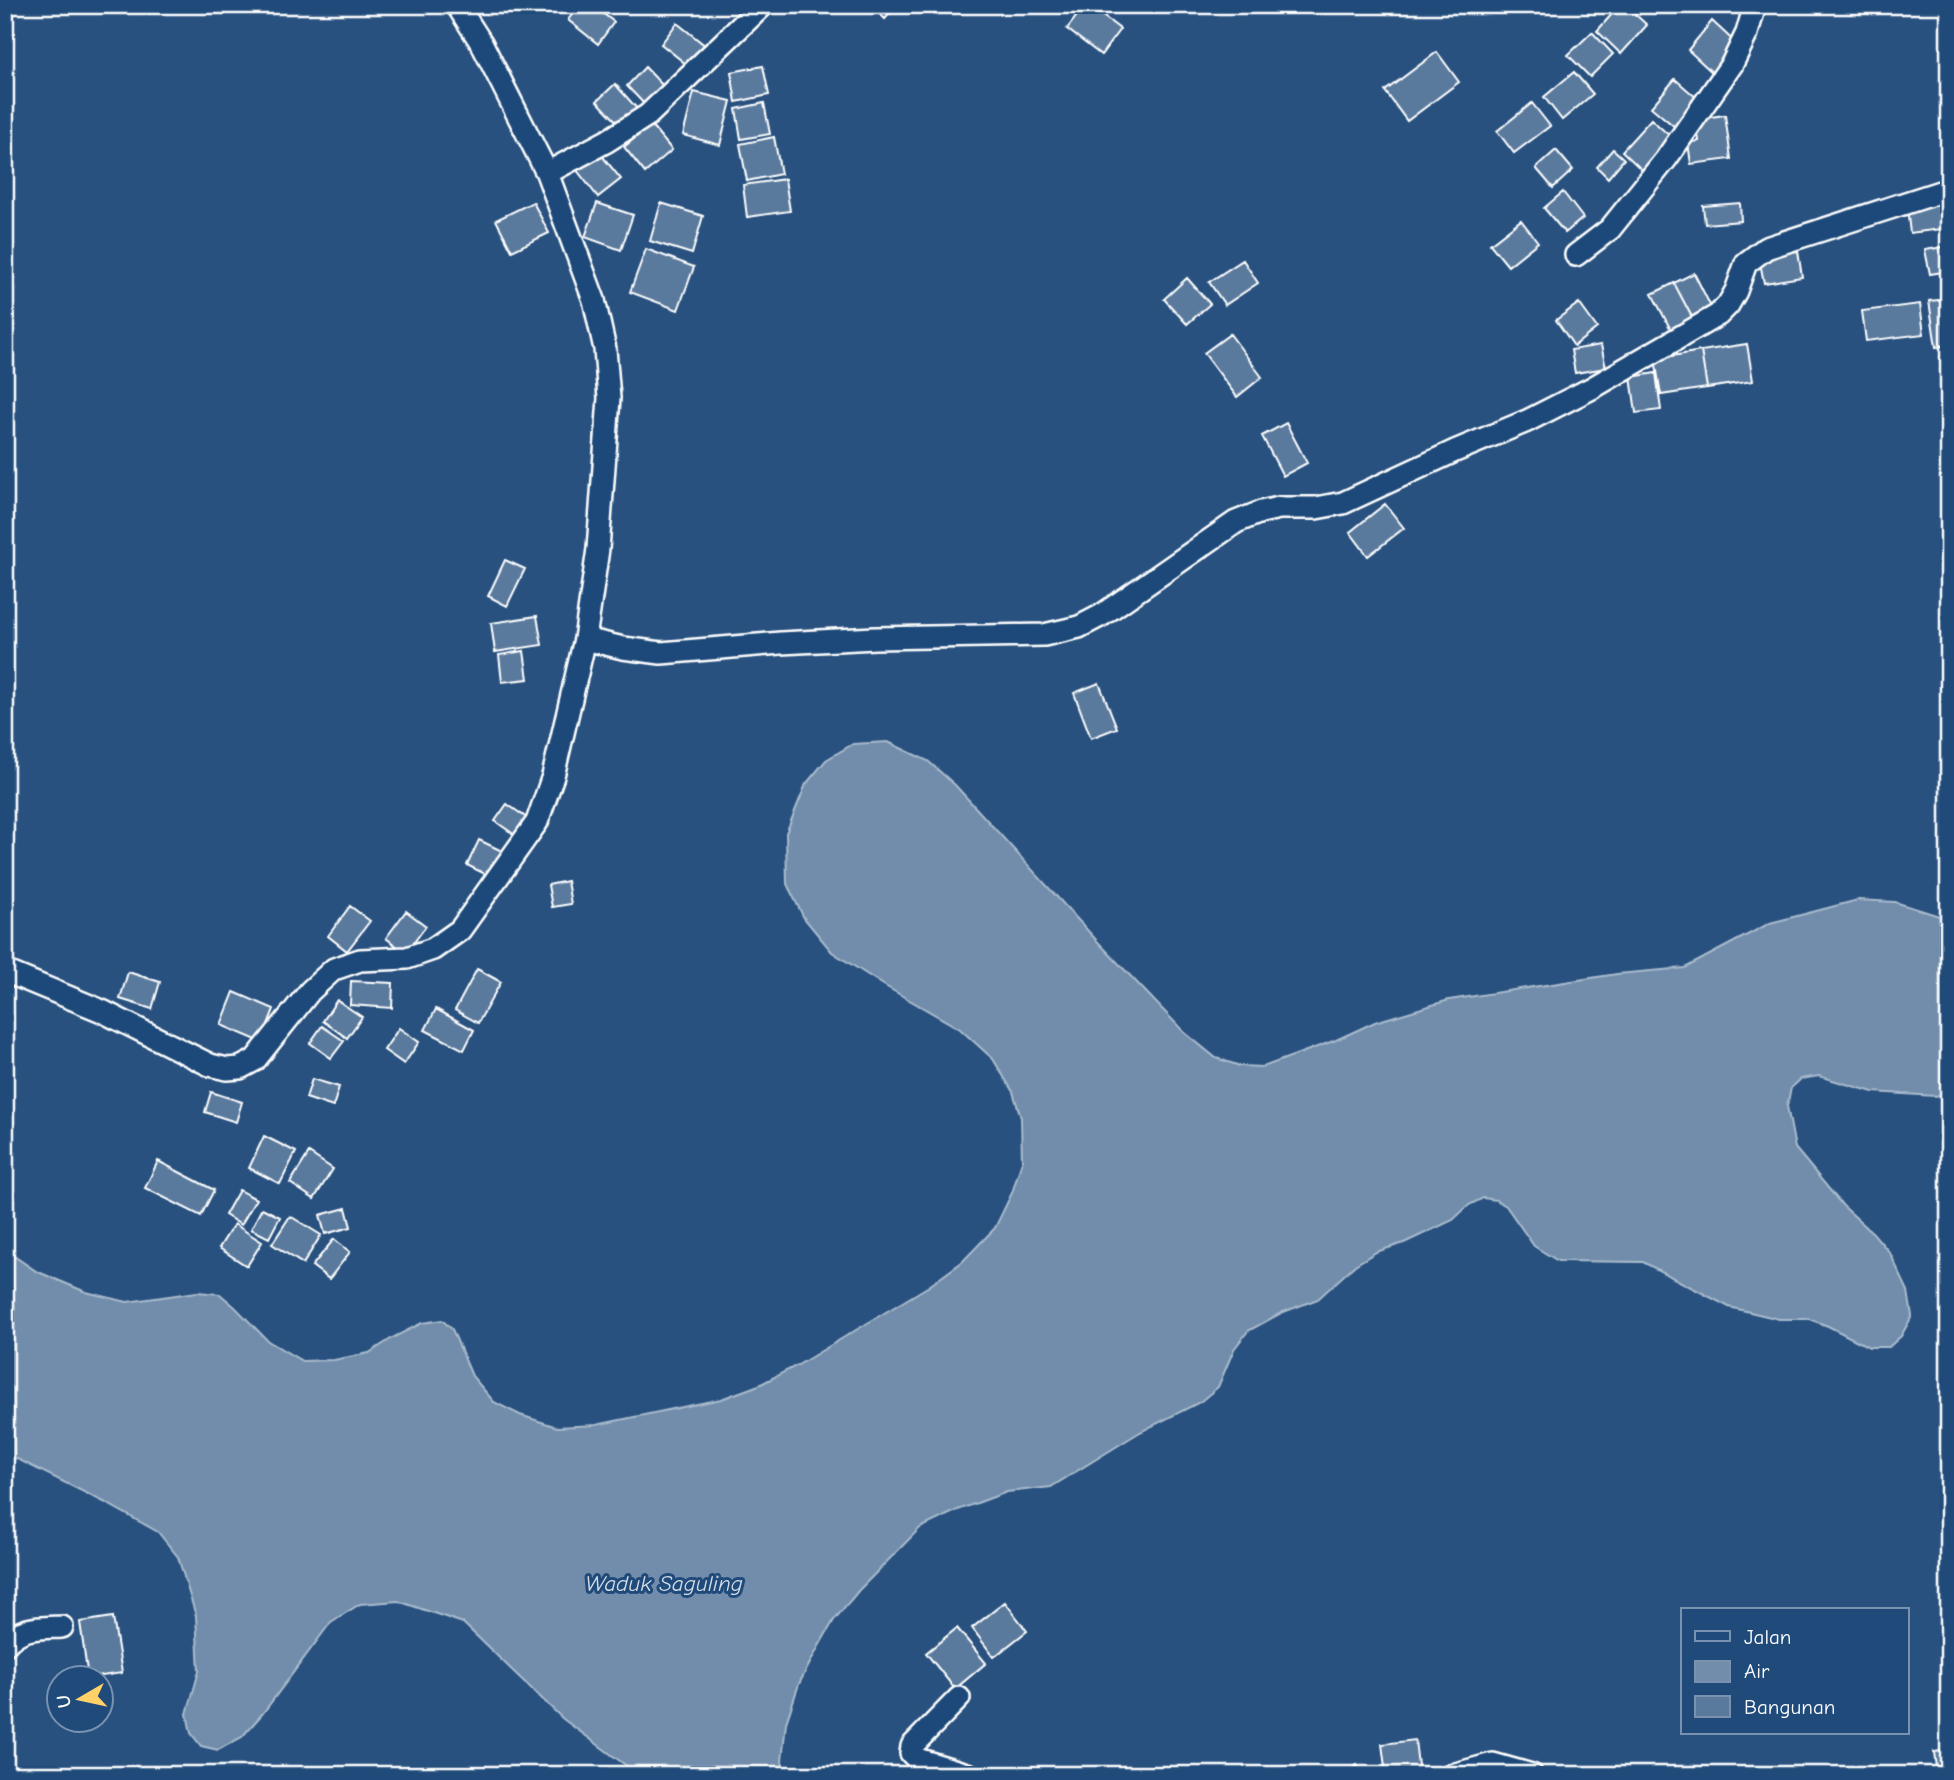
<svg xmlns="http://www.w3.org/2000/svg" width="1954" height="1780" viewBox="0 0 1954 1780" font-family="'Comic Neue',sans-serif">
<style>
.water{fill:#718dab;stroke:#aabbcd;stroke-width:2}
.building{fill:#5a7a9d;stroke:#fff;stroke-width:2}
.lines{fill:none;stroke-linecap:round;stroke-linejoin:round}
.street-casing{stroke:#fff;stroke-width:26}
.street{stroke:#1f4a7a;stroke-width:21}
.labels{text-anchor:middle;stroke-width:6;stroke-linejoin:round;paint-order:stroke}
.water-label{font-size:23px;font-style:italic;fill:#d4dde6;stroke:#1f4a7a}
</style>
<rect width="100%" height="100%" fill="#28517f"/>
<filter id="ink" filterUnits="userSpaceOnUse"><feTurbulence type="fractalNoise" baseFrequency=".0143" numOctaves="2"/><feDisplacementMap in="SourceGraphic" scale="14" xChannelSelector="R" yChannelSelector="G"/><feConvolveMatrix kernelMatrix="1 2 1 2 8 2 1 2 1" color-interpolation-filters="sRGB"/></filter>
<g filter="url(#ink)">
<path class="water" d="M888,742l40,19 27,24 144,158 85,89 32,26 24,8 23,1 73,-27 39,-18 74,-22 168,-26 68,-6 85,-45 88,-23 37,2 54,17v174l-14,3 -62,-4 -54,-16 -18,3 -10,9 -4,18 8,42 48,58 30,27 17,20 18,38 4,25 -11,20 -12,11h-20l-41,-21 -19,-7h-30l-50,-12 -86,-45 -85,-1 -24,-15 -28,-40 -10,-6 -13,-2 -14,7 -16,15 -49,23 -28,9 -21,13 -37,34 -37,14 -33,18 -14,18 -16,38 -18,15 -60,30 -89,55 -44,5 -49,18 -38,18 -61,62 -25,30 -15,26 -20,38 -13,39 -4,38 3,14h-146l-76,-56 -100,-96 -65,-22 -38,3 -29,18 -68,91 -21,24 -24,13 -17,-4 -10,-13 -4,-19 12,-43 -3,-55 -18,-59 -20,-25 -52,-29 -101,-50v-203l31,21 50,21 41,10 70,-10 23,2 15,13 33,34 34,20 32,-1 35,-7 25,-16 28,-14 20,-3 10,9 20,47 22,26 26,13 37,12 39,-2 125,-26 38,-14 39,-20 131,-79 33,-24 33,-34 17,-35 10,-32 -1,-43 -8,-26 -20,-33 -33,-30 -75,-43 -53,-34 -28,-34 -17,-34 -1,-51 20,-49 20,-24 27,-16z"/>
<path class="building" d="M579,5h13l22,17 -16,22 -30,-24z
M870,5h25l1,2 -11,12z
M1085,5h3l32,24 -19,26 -34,-26z
M1620,5h5l22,20 -26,29 -24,-23z
M1712,21l26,24 -25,28 -25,-23z
M677,23l30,24 -16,21 -30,-24z
M1592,32l21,22 -23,23 -22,-22z
M1437,52l22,30 -52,39 -22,-30z
M763,66l6,29 -33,7 -5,-30z
M645,67l22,23 -19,18 -21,-22z
M1574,72l19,22 -31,26 -18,-23z
M1675,79l23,20 -23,28 -24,-20z
M615,84l25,28 -17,16 -26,-27z
M694,92l37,9 -11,44 -37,-10z
M764,103l6,31 -29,5 -5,-30z
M1532,103l18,23 -36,27 -17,-22z
M1725,115l6,44 -40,5 -3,-21 11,-2 -3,-22z
M1651,119l21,19 -30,32 -20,-19z
M651,125l21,25 -27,23 -21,-26z
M774,137l7,37 -34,7 -7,-37z
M1613,149l11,10 -16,19 -11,-11z
M1556,150l17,20 -20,18 -17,-20z
M599,152l22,27 -23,18 -22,-28z
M785,179l5,32 -43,6 -4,-32z
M1563,192l20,26 -18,15 -21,-25z
M533,202l16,31 -37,18 -16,-31z
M1949,202v26l-39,5 -3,-25z
M597,203l36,12 -12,35 -36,-13z
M661,203l42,13 -11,38 -42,-13z
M1740,203l1,18 -36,3 -2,-18z
M1521,220l17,22 -30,24 -18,-22z
M1949,246v25l-19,3 -5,-24z
M646,249l48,18 -16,43 -48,-18z
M1798,251l4,26 -38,6 -5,-26z
M1243,260l15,23 -33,22 -16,-23z
M1694,273l18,36 -19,10 -19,-36z
M1187,278l23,26 -23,20 -23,-25z
M1674,283l19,36 -22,11 -19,-36z
M1949,299v46l-13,2 -7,-46z
M1579,303l18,25 -23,18 -18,-26z
M1920,304l4,30 -58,7 -4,-30z
M1230,334l32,43 -25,20 -33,-44z
M1747,344l6,37 -46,7 -6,-37z
M1601,345l5,23 -31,5 -4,-23z
M1701,351l6,37 -46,7 -6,-36z
M1656,373l5,37 -25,3 -5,-36z
M1286,423l21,40 -24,13 -21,-40z
M1385,504l19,24 -36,28 -18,-24z
M505,560l20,9 -18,37 -19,-10z
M537,616l5,29 -47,7 -4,-29z
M524,651l4,28 -26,3 -3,-27z
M1099,683l18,45 -26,10 -17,-45z
M507,804l24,17 -12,17 -24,-17z
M479,840l23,11 -13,25 -22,-11z
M567,881l4,23 -19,3 -4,-22z
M350,906l20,15 -23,30 -19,-15z
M406,911l20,15 -20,27 -20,-15z
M477,969l24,13 -23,41 -23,-13z
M128,972l32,10 -8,27 -32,-10z
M351,981l42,2 -1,25 -42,-3z
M234,992l40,17 -13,33 -40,-17z
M337,1000l25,17 -15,21 -24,-17z
M436,1009l38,21 -10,20 -39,-20z
M322,1026l22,15 -13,17 -21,-15z
M399,1028l20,14 -15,22 -20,-14z
M312,1079l27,8 -6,20 -27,-9z
M211,1092l31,10 -6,20 -31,-10z
M264,1136l32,16 -16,32 -31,-16z
M309,1153l24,16 -19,30 -24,-16z
M158,1161l56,29 -13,26 -56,-28z
M239,1190l17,9 -15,26 -16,-10z
M262,1208l18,9 -11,21 -18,-9z
M346,1208l5,19 -26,7 -5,-19z
M290,1216l31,19 -18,29 -31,-20z
M234,1224l28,18 -15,24 -28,-18z
M334,1239l16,13 -21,27 -17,-13z
M1005,1602l22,29 -33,26 -22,-29z
M113,1617l9,56 -34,5 -8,-56z
M957,1628l29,35 -31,26 -29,-36z
M1415,1740l4,34 -33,1 -4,-31z
M1949,1750v25h-12l-3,-23z
M1357,1765l7,10h-20z
M1262,1769l1,6h-14l-1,-3z"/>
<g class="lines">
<g class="street-casing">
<path id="street" d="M457,5l25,39 65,129 47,127 11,49 4,49 -11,151 -13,90 38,9 38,5 120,-10 94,-5 169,-3 35,-8 23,-12 134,-93 25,-10 18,-4h37l27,-5 112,-52 72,-30 65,-33 126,-73 10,-10 8,-14 10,-28 20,-15 183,-59
M547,173l60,-32 41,-26 115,-110
M1576,255l34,-26 56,-70 66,-95 15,-31 8,-28
M5,971l97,40 108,54 17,4 13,-1 15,-8 55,-69 24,-22 26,-9 47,-2 26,-9 27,-19 77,-108 16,-46 32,-137
M5,1645c15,-19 35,-17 57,-18
M959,1698l-47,48 -1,7 6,6 53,16
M1452,1775l41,-11 39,11"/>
</g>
<use href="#street" class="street"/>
</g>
</g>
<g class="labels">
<g class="water-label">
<text x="664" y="1591">Waduk Saguling</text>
</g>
</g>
<rect width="1954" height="1780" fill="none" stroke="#1f4a7a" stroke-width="28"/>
<rect x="14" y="14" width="1926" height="1752" fill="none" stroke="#fff" stroke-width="2.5" filter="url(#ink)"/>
<rect x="1681" y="1608" width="228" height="126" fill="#1f4a7a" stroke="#7992af" stroke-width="2"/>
<rect x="1695" y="1631" width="35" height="10" fill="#1f4a7a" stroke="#7992af" stroke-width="2"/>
<text x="1744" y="1644" font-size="21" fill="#ffffff">Jalan</text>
<rect x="1695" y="1661" width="35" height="21" fill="#718dab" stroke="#7992af" stroke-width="2"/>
<text x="1744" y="1678" font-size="21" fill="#ffffff">Air</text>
<rect x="1695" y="1696" width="35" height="21" fill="#5a7a9d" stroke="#7992af" stroke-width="2"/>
<text x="1744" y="1714" font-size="21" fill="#ffffff">Bangunan</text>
<g transform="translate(80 1699) rotate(261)"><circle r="33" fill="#1f4a7a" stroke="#7992af" stroke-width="2"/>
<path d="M0-5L12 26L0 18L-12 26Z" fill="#ffd166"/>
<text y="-10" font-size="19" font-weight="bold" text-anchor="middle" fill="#ffffff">U</text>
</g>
</svg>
